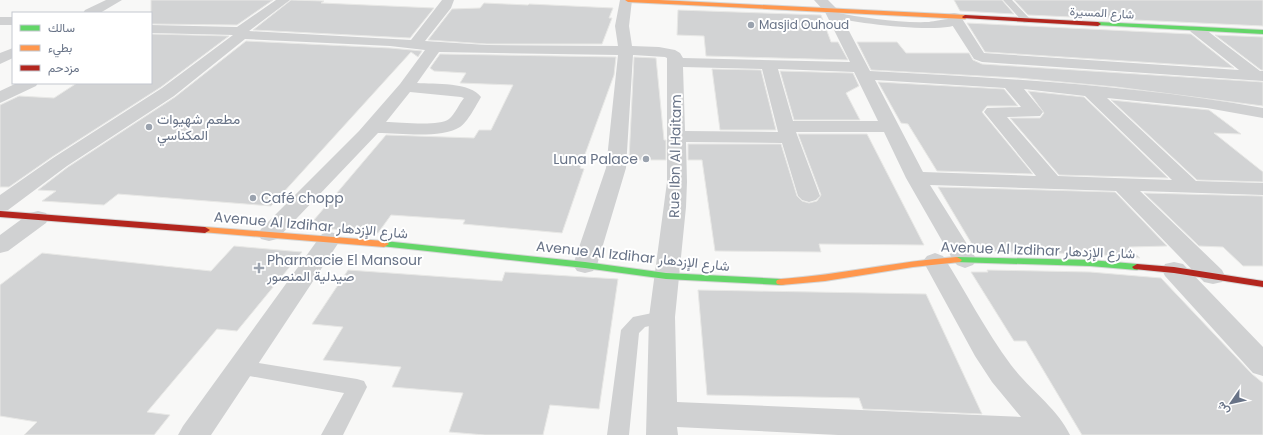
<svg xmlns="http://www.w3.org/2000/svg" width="1263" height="435" viewBox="0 0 1263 435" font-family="Poppins,Vazirmatn,sans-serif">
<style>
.building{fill:#d2d3d4;stroke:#e8e8e6}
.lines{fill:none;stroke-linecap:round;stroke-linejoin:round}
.fast-casing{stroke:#d5d6d6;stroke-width:2}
.slow-casing{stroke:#d5d6d6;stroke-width:2}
.jam-casing{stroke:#d5d6d6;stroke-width:2}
.lane{fill:#d0d1d2;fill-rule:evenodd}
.street{fill:#d0d1d2;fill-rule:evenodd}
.fast{fill:#63d668;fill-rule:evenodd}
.slow{fill:#ff974d;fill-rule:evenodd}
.jam{fill:#b3261e;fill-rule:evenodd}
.poi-dot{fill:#9aa2ae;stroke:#fff;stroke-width:1.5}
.labels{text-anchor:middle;stroke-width:4;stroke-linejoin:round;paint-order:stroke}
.far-street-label{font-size:12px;fill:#687387;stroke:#fff}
.far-poi-label{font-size:12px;fill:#687387;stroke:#fff;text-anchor:start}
.poi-label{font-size:14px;fill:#687387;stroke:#fff;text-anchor:start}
.street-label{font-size:14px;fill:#687387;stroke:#fff}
</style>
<rect width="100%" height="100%" fill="#f8f8f7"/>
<path class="building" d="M151,0h122l-36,25 -86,-1z
M291,0l33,1 -3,2 113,5 -24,30 -157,-8z
M954,0h48l12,14 -54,-3z
M1014,0h249v26l-235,-11z
M484,3l44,2 1,-1 84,4 -4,10h3l-10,26h-115l-59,-4 24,-31 28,-1z
M678,10l143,5 10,27h7l10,18 -142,-4 -2,-20 -27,-1z
M967,23l224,11 43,34 -249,-16z
M151,34l78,2 -68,51 -109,70 -43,30h-9v-82l19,-9 35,2 23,-15h74z
M1215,35l48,2v33h-2z
M246,41l144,7 32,3 -4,6 -7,-5 -140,154 -153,-12 -14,11 -62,-4 14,-10 -18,-1 30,-23 107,-70z
M857,42h40l9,11h63l4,7 9,4 281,18v24l-147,-19 -98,-9 -147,-8z
M440,54l176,3 -2,18 -34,93 4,1 -22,64 -99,-9 2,-4 -74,-5 -13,18 -70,-6 78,-92 88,3 5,-8h12l22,-45 -53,-2 6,-10 -32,-2 -4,-3z
M634,57l22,1 8,82h2v20h-37z
M712,69l49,1 15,60h-56z
M780,71l73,2 6,13 -13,7 14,27h-66z
M878,82l126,7 14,17h-31l-5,6 51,62 -96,-3 -29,-47 -7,-1z
M1028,91l56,6 84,81 -109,-3 -49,-57h30l4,-5z
M1111,100l98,10 32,24 -27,-1 49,39v10l-66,-2z
M798,134h69l57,111 -105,-1 2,8 -106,-1 -13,-91h-14v-16h93l16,52 5,5 7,2 8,-2 4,-6z
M938,187l177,5 52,54 -38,1 11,11 -50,-4 -114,-3z
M1144,193l119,3v70h-20l-20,-19 -24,-1z
M234,246l68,6 -65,79 -20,-2 -70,83 23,3 -16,20h-130l13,-13 -37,-6v-131l42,-32 169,18z
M348,270l154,11 3,-9 113,7 -19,130 -49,-4 -7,30h-58l-36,-3 14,-39 -71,-6 9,-20 -78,-7 20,-33 -31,-3z
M987,270l103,2 71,6 91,96 11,9v52h-181l-56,-94h-12l-43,-69h17z
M698,290l228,4 56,120 -119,-5 -4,-11 -152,-3z"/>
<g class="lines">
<g class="fast-casing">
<path id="fast" d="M1098,22l165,8v4l-167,-9 -1,-1z
M384,241l201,21 81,11 115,6 4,1 1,2 -1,2 -4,1 -115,-6 -81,-11 -204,-22 -2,-2z
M957,257l133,3 47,4 5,3 -5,3 -47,-4 -136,-4 -2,-2z"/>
</g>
<g class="slow-casing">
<path id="slow" d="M625,0h34l306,15 3,2 -3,2 -337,-17z
M205,227l179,14 5,3 -5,3 -182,-15 -2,-2z
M957,257l5,3 -2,2 -47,5 -88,14 -44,4 -4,-1 -1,-2 1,-2 4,-1c59,-4 117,-18 176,-22z"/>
</g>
<g class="jam-casing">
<path id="jam" d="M965,15l133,7 3,2 -3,2 -135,-8 -1,-1z
M0,211l205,16 5,3 -5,3 -205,-16z
M1137,264l37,3 89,14v6l-89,-14 -40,-4 -2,-2z"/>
</g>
<path class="lane" d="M1003,0h9l18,19v4h-6z
M833,12c31,6 64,11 96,10 8,-1 27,-6 33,0 -14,14 -112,0 -132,-5v-4z
M662,311l6,1 3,5 -3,5 -23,5 -6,6 -10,102h-22l14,-105 12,-13z
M240,360l117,19 7,2 3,6 -24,48h-22l23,-42 -111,-20 -3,-5 3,-5z"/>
<path class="street" d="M106,0h16l-22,13h-17l2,-3z
M276,0h14l-41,31 162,9 31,-40h12l-3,8 -26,33 62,4 131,1 -3,-20 5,-26h12l-3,26 3,20 27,1 16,3 5,3 3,5 167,4 -25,-50 -11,-12h14l10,10 32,61c131,7 263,14 393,37v10l-56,-10 -100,-10 89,83 67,2v12l-123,-4 82,79 3,6 -3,6 -9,2 -9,-2 -88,-91 -186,-6 47,75 -4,5 -8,3 -8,-3 -4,-5 -47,-82 -22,-46h-88l24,64 -4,4 -7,2 -7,-2 -4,-4 -16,-53 -96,-1 1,40 -1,25 -11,110 2,85 344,15 -29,-35 -17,-26 -52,-95 4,-5 8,-3 8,3c23,36 42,74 68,109 18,24 46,43 59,70h-232l-161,-8 1,8h-32l3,-118 18,-135v-124l-2,-1 -32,-2 -7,113 -29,97 -4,6 -8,2 -8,-2 -4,-6 33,-97 12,-113 -179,-3 -22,31c17,1 54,-1 64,14 -4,7 -14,26 -21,30 -19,12 -60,6 -82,6l-101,106 -8,2 -8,-2 -3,-5 3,-5 98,-98 41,-47 25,-34 -35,-4 -145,-7 -71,57 -107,70 -59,44 -8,1v-16l53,-37 109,-70 71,-53 -82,-2v-8l86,2zM683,67l79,2 16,63 -93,-1zM778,69l76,3 24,49h-85zM875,80l130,8 16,19 -34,1 -3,4 52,64 -113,-4zM1024,89l61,7 87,84 -114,-4 -51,-59 33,-1 3,-4zM410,92l51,5 3,1c-5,6 -9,16 -15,21 -10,8 -50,3 -63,3z
M954,13l5,1 25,39 255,17 -48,-38 -2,-3 2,-3h10l59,45h3v10l-281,-19 -8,-3 -27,-42 2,-3z
M0,17h13v8h-13z
M13,48v10l-13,6v-11z
M17,83h21l-2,3 -36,17v-12z
M38,211l8,2 3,5 -3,5 -38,28 -8,2v-18l30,-22z
M330,232l8,2 3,5 -130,196h-33l5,-9 139,-192z
M1174,262l9,2 80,83v29l-10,-3 -88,-97 -3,-6 3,-6z"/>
<use href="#fast" class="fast"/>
<use href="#slow" class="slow"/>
<use href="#jam" class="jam"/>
</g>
<g class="poi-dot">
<circle cx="751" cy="25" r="4"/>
<circle cx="149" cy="127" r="4"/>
<circle cx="646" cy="159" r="4"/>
<circle cx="253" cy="198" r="4"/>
<path d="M257 262h4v4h4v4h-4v4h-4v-4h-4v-4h4z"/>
</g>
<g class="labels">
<g class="far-street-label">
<text transform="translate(1102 13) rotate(3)" y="4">شارع المسيرة</text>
</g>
<g class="far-poi-label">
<text x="759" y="29">Masjid Ouhoud</text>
</g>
<g class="poi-label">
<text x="157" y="124">مطعم شهيوات<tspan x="157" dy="16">المكناسي</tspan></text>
<text x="638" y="164" text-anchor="end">Luna Palace</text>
<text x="261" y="203">Café chopp</text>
<text x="267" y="265">Pharmacie El Mansour<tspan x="267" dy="16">صيدلية المنصور</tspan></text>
</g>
<g class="street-label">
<text transform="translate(675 156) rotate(-89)" y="5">Rue Ibn Al Haitam</text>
<text transform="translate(311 225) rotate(5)" y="5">Avenue Al Izdihar شارع الإزدهار</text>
<text transform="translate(1038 250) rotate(2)" y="5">Avenue Al Izdihar شارع الإزدهار</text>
<text transform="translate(633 256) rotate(6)" y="5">Avenue Al Izdihar شارع الإزدهار</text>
</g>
</g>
<rect x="12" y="12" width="140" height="72" fill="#ffffff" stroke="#c3c7cf"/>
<rect x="20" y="25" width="20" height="6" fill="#63d668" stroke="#c3c7cf"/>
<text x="48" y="32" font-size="12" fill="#687387">سالك</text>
<rect x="20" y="45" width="20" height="6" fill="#ff974d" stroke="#c3c7cf"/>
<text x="48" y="52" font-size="12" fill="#687387">بطيء</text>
<rect x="20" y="65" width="20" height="6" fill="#b3261e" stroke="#c3c7cf"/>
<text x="48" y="72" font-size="12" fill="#687387">مزدحم</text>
<g transform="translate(1231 403) rotate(236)" stroke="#ffffff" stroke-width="3" paint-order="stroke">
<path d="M0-3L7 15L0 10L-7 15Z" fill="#687387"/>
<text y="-6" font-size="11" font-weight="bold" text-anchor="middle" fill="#687387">ش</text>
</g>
</svg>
